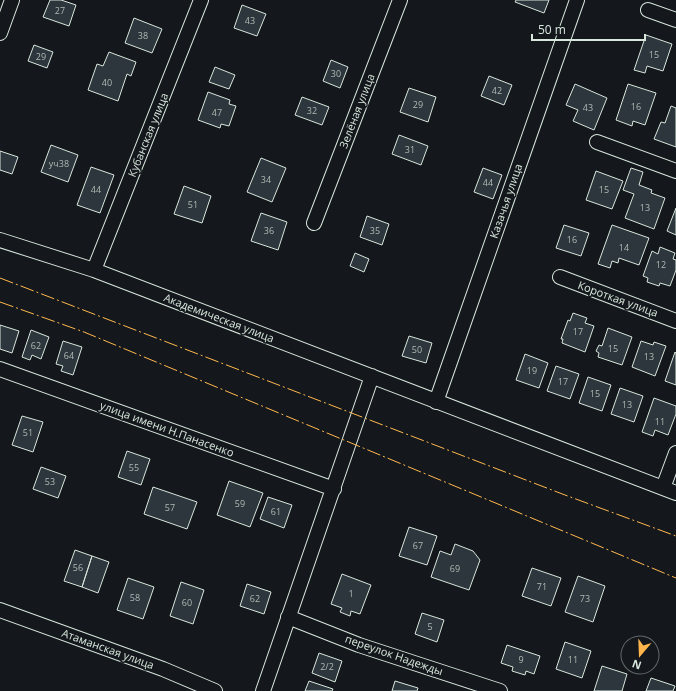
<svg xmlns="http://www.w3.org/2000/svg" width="676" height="691" viewBox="0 0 676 691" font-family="'Open Sans',sans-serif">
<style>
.building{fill:#2c363c;stroke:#d8e6dc}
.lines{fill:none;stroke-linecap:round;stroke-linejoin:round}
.street-casing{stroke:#d8e6dc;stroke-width:16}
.street{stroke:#14181c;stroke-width:14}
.power{stroke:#ffb74d;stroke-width:1;stroke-dasharray:14 3 2 3;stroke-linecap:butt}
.labels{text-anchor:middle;stroke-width:3;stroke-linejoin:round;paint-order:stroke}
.number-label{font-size:9px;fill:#adbab4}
.street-label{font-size:11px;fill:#d8e6dc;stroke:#14181c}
</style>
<rect width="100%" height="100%" fill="#14181c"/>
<path class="building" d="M50,0h11l15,5 -7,21 -26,-9z
M516,0h33l-5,13 -29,-11z
M242,5l24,9 -9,22 -23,-8z
M134,18l28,11 -10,24 -27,-10z
M646,35l26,9 -9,27 -16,-5 -2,7 -11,-3z
M34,45l19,7 -6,16 -19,-7z
M109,52l27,10 -5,14 -4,-2 -9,27 -30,-11 9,-26 6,2z
M331,60l17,7 -8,21 -17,-7z
M215,67l20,8 -6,14 -20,-7z
M489,76l23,9 -8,20 -23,-9z
M575,84l32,14 -13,32 -21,-9 5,-11 -12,-5z
M628,84l28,9 -11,32 -12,-4 -1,5 -16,-6z
M409,88l27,9 -8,25 -28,-10z
M208,92l22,8 -1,4 7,2 -7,20 -8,-2 -1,4 -22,-8z
M302,97l27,10 -7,18 -27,-10z
M671,106l5,2v39l-22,-8 7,-17 4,1z
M399,135l29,11 -7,19 -29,-11z
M51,145l27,10 -10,27 -27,-10z
M0,151l18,6 -6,17 -12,-4z
M261,158l25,10 -14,34 -25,-10z
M91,167l23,8 -14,38 -23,-8z
M483,168l19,7 -9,24 -19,-7z
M631,168l12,4 -4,13 13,5 -1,3 14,5 -11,31 -29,-11 9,-24 -11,-4z
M596,171l27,10 -11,28 -26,-9z
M184,186l27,10 -9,27 -28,-9z
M676,208v27l-9,-4z
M261,213l26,9 -9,28 -27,-9z
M367,216l22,8 -7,21 -22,-8z
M564,225l25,8 -8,23 -25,-8z
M612,225l37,13 -10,27 -20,-7 -1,5 -6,-2 -2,7 -12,-4z
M660,247l15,6 -2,6 3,1v10l-6,16 -10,-3 -1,3 -12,-4 1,-4 -5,-2 9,-25 6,3z
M355,253l14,6 -5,13 -14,-6z
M573,313l14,5 -2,5 9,3 -9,26 -23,-9 1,-4h-2l7,-19 2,1z
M0,325l19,6 -7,22 -12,-4z
M608,328l24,9 -10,28 -24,-8 1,-4 -3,-2 3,-6 3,1z
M31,330l18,7 -8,22 -9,-4 -2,5 -8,-3z
M409,336l23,7 -6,20 -24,-7z
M63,341l19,6 -9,28 -12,-4 2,-5 -7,-2z
M641,341l12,4 1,-3 12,4 -11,30 -23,-9z
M675,352l1,1v32l-11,-4z
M525,354l23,9 -9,25 -23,-8z
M556,366l23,8 -9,25 -23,-8z
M588,377l23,8 -9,26 -23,-8z
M620,388l23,8 -9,26 -23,-8z
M654,398l22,8v8l-8,21 -13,-5 -2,6 -11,-4z
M22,416l21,6 -10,30 -21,-7z
M127,451l23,8 -9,26 -23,-8z
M41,467l25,9 -8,22 -25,-9z
M229,481l34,12 -13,34 -33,-12z
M153,487l44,15 -10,27 -43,-15z
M268,497l24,8 -8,23 -24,-9z
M409,527l28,9 -10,29 -28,-9z
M455,544l18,7 7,9 -11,30 -38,-13 9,-26 11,4z
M75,550l17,6 -10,31 -18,-6z
M92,556l17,6 -11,31 -16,-6z
M532,568l29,10 -10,28 -29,-10z
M342,574l29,11 -11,29 -9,-3 -1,5 -10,-4 2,-4 -11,-4z
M578,576l27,10 -12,36 -28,-10z
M128,578l26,9 -11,32 -26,-9z
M181,582l23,8 -11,34 -23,-8z
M247,584l24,8 -7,22 -24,-8z
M422,613l22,7 -7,22 -22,-8z
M565,642l26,9 -9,27 -26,-9z
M507,645l33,11 -6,18 -8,-3 -1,4 -13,-4 1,-4 -12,-4z
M319,653l23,8 -7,21 -23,-9z
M602,666l25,8 -5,17h-28z
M651,678l24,8 -2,5h-27z
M309,681l24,8 -1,2h-27z
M395,681l23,7 -1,3h-25z"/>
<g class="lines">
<g class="street-casing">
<path id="street" d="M648,10l28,10
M0,33l12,-33
M597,142l79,29
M314,223l86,-223
M0,240l94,30 582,223
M94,270l107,-270
M560,277l116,44
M0,369l334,120
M436,402l141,-402
M663,488l13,-35
M0,610l163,59 52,22
M288,617l71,28 141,46
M263,691l109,-315"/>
</g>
<use href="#street" class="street"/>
<path class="power" d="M0,278l565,217 111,41
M0,302l84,30 592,246"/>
</g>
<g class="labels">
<g class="number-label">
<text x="60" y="14">27</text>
<text x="250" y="24">43</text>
<text x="143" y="39">38</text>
<text x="654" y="58">15</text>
<text x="41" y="60">29</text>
<text x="336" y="77">30</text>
<text x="107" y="86">40</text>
<text x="497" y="94">42</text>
<text x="418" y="108">29</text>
<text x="636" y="110">16</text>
<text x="588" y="111">43</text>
<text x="312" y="114">32</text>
<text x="217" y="116">47</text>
<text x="410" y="153">31</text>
<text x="59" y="167">уч38</text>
<text x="266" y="183">34</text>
<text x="488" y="186">44</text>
<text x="96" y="193">44</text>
<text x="604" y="193">15</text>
<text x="193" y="208">51</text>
<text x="645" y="211">13</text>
<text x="269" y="234">36</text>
<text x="375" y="234">35</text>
<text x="572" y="243">16</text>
<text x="624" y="251">14</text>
<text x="661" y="268">12</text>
<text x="578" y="335">17</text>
<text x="36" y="349">62</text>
<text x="613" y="352">15</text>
<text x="417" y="353">50</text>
<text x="69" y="359">64</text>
<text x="649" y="360">13</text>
<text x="532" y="374">19</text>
<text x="563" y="385">17</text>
<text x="595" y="397">15</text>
<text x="627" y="408">13</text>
<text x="660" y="425">11</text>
<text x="28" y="436">51</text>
<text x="134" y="471">55</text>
<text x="50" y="485">53</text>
<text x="240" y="507">59</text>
<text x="170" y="511">57</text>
<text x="276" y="515">61</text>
<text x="418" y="549">67</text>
<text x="78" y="571">56</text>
<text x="455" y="572">69</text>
<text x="542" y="590">71</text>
<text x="351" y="597">1</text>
<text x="135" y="601">58</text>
<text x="255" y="602">62</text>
<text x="585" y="602">73</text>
<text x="187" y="606">60</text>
<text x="430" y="630">5</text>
<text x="521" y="663">9</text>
<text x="573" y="663">11</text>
<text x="327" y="670">2/2</text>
</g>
<g class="street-label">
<text transform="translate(357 111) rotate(-69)" y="4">Зелёная улица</text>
<text transform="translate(148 135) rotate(-68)" y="4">Кубанская улица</text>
<text transform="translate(506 201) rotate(-71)" y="4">Казачья улица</text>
<text transform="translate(618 299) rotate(20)" y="4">Короткая улица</text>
<text transform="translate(219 318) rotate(21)" y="4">Академическая улица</text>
<text transform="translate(167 429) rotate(20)" y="4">улица имени Н.Панасенко</text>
<text transform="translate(108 649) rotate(20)" y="4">Атаманская улица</text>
<text transform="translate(394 655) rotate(19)" y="4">переулок Надежды</text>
</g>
</g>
<g transform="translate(640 655) rotate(199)"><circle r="19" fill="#14181c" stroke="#626a69"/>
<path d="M0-3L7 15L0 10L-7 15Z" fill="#ffb74d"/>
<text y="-6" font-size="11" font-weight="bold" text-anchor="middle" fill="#d8e6dc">N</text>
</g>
<path d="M532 34v6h113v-6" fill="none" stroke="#d8e6dc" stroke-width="2"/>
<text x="538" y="34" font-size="12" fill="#d8e6dc" stroke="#14181c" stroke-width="3" paint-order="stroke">50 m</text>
</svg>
